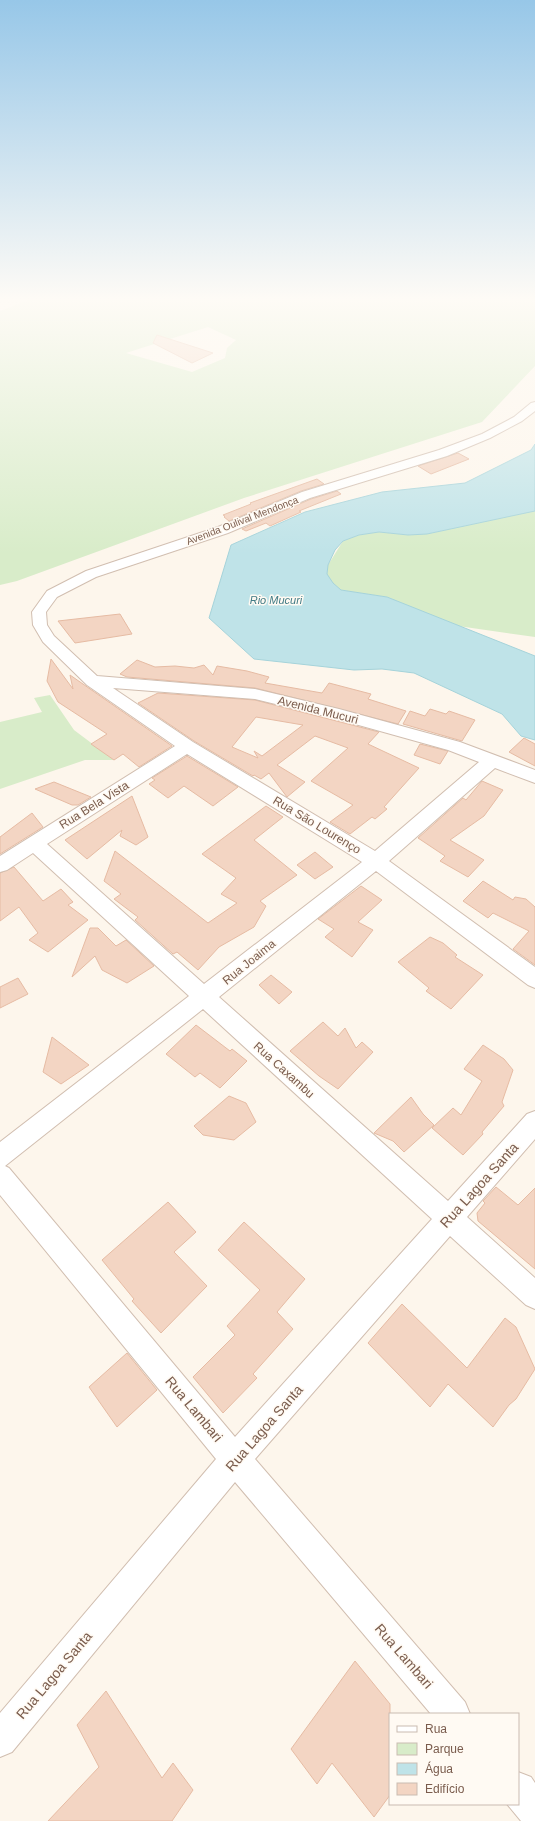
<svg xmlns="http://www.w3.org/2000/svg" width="535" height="1821" viewBox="0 0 535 1821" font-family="Arial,sans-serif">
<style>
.green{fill:#d8ecc9;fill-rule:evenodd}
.water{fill:#bfe3e8;stroke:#a5d3da}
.building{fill:#f3d5c3;stroke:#e6bba3;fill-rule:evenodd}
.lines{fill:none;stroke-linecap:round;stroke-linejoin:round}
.minor-casing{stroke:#d1beb0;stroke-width:2}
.minor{fill:#fff;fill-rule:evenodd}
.labels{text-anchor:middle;stroke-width:3;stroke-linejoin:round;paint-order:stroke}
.far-street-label{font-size:10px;fill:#7a5c4d;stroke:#fffaf3}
.far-water-label{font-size:11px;font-style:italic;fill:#437c86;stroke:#fffaf3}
.street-label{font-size:12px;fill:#7a5c4d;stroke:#fffaf3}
.near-street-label{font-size:14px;fill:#7a5c4d;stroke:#fffaf3}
</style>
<rect width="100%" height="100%" fill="#fdf6ec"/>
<path class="green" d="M31,299h504v67l-53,56 -238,76 -227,83 -17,4v-274zM208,327l28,13 -9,8 -2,10 -33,14 -66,-19z
M528,511h7v126l-77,-11 -71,-29 -46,-7 -8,-7 -6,-9 1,-9 15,-24 16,-6 20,-3 29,3 24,-2z
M50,695l24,35 40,30h-29l-85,29v-67l42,-10 -8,-14z"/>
<path class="water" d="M535,444v67l-108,23 -19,1 -29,-3 -20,3 -16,6 -8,9 -7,15 -1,9 6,9 8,7 46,7 148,59v84l-14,-4 -19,-22 -88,-41 -32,-4 -28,1 -100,-11 -45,-41 22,-73 74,-33 77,-20 83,-9 66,-33z"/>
<path class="building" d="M157,335l56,18 -21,10 -39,-20z
M458,453l11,6 -38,15 -13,-8z
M317,479l7,5 -23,7 -72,30 -5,-4 1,-1 -2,-1 28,-11 -1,-1z
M337,491l4,3 -42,17 2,1 -31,14 -4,-3 -20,8 -4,-2 69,-30z
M120,614l12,20 -57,9 -17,-22z
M51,659l22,30 -3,-14 102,71 -33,21 -16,-13 -9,6 -23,-16 16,-10 -49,-32 -11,-21z
M137,660l18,7 20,-1 19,2 10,-3 9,10 4,-9 30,5 22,6 -4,6 57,10 7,-10 42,11 -3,5 38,12 -8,13 -143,-36 -128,-11 -7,-3z
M158,693l97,7 124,32 -11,12 51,24 -35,39 3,2 -12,10 -3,-2 -22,17 -20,-12 23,-17 -42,-24 37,-33 -33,-12 -38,29 28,17 -18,15 -18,-24 -8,6 -7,-4 -1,1 -59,-35 -56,-38zM256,717l47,8 -41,31 -8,-5 4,7 -26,-11z
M430,709l16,5 3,-3 26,9 -13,21 -59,-17 7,-13 15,5z
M524,738l11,6v22l-26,-14z
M420,744l28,7 -8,13 -26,-9z
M187,756l51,31 -25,19 -29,-20 -16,12 -19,-14 6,-4 -3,-2z
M482,781l21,9 -19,26 -34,24 34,20 -16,17 -28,-16 5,-5 -27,-18 45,-40 3,2z
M54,782l37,15 -13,8h-6l-37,-16z
M132,796l16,41 -12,8 -16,-9 2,-6 -35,29 -22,-19z
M266,806l17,11 -29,23 43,35 -37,26 6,5 -12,21 -35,20 -21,23 -21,-18 -4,2 -38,-34 3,-3 -24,-18 7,-5 -17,-13 11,-30 93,72 29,-20 -16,-9 15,-16 -34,-24z
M32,813l11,14 -43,27v-17z
M315,852l18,15 -18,12 -18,-14z
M14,867l29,34 18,-12 12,13 -5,3 20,15 -40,32 -19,-12 9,-7 -19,-26 -19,14v-48z
M483,881l30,19 2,-3 11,2 9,8v58l-22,-16 16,-18 -36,-18 -5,5 -25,-17z
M361,886l21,14 -24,22 15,8 -21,27 -27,-20 9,-8 -16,-10z
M90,928h8l18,18 10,-6 28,26 -27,17 -25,-13 -7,-14 -23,21z
M430,937l13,6 14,12 -2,2 28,18 -32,34 -25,-18 3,-3 -31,-26z
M271,975l21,17 -13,12 -20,-19z
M18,978l10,16 -28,14v-21z
M323,1022l15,14 7,-8 11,20 6,-6 11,10 -35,37 -19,-13 -29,-25z
M196,1025l34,26 2,-2 15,12 -27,27 -20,-15 -5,4 -29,-23z
M52,1037l37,28 -28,19 -18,-12z
M483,1045l21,14 9,11 -11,32 2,4 -22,26 1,2 -20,21 -31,-27 21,-20 8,7 21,-34 -18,-12z
M229,1096l17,7 10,19 -22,18 -31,-5 -9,-9z
M411,1097l12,17 11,11 -30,27 -11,-11 -19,-8z
M496,1187l22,18 17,-17v81l-57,-48 -1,-8 8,-10 -2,-2z
M168,1202l28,30 -22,20 33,34 -46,47 -29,-32 2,-2 -32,-39z
M244,1222l61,57 -28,33 16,17 -40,45 4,4 -34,35 -30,-36 42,-42 -8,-9 33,-36 -42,-40z
M402,1304l65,64 38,-50 11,9 19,42 -19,30 -7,6 -16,22 -45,-43 -18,23 -62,-64z
M127,1353l30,37 -40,37 -28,-40z
M355,1661l35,43v91l-16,22 -42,-54 -15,21 -26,-35z
M106,1691l56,87 11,-15 20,27 -21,31h-124l51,-54 -22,-42z"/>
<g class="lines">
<g class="minor-casing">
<path id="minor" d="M535,402v9l-13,10 -32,17 -43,18 -137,42 -82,35 -132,44 -39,20 -11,15 1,13 7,11 43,40 158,13 84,20 121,33 75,28v13l-40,-15 -106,93 146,106v21l-7,-3 -152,-114 -157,126 229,204 79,-87 8,-3v28l-68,78 68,61v31l-9,-4 -76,-69 -195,223 210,243 5,12h-39l-196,-232 -223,270 -12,5v-44l216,-254 -216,-264v-53l189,-146 -156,-143 -26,17 -7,2v-16l175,-110 -88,-61 -44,-43 -10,-17 -1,-13 15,-21 39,-20 132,-44 84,-35 137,-42 43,-16 32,-17 17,-14zM113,688l142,11 82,20 111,31 31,12 -104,89 -182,-109zM187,754l175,108 -158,122 -157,-140zM203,1009l229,210 -197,218 -226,-269 -4,-2z
M518,1772l13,5 4,6v38h-14l-14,-17h11z"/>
</g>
<use href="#minor" class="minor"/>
</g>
<linearGradient id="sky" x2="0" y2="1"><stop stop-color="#97c7e8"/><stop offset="0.54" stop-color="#fefbf6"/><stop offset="1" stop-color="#fefbf6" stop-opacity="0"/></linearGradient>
<rect width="535" height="554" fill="url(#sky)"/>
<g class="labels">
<g class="far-street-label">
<text transform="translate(242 520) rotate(-21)" y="4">Avenida Oulival Mendonça</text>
</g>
<g class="far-water-label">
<text x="276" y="604">Rio Mucuri</text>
</g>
<g class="street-label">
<text transform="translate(318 710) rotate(14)" y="4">Avenida Mucuri</text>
<text transform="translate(94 805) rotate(-32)" y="4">Rua Bela Vista</text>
<text transform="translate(317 825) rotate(31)" y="4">Rua São Lourenço</text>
<text transform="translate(249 962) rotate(-39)" y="4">Rua Joaima</text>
<text transform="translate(284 1070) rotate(42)" y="4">Rua Caxambu</text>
</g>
<g class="near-street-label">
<text transform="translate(479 1185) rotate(-48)" y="5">Rua Lagoa Santa</text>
<text transform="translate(194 1409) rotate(50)" y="5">Rua Lambari</text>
<text transform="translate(264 1428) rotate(-49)" y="5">Rua Lagoa Santa</text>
<text transform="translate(404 1656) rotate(49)" y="5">Rua Lambari</text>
<text transform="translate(54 1675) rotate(-50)" y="5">Rua Lagoa Santa</text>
</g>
</g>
<rect x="389" y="1713" width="130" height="92" fill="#fffaf3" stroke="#cabbb1"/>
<rect x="397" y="1726" width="20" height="6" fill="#ffffff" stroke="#cabbb1"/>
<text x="425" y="1733" font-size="12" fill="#7a5c4d">Rua</text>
<rect x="397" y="1743" width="20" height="12" fill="#d8ecc9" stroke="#cabbb1"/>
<text x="425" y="1753" font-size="12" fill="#7a5c4d">Parque</text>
<rect x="397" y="1763" width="20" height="12" fill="#bfe3e8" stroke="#cabbb1"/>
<text x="425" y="1773" font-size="12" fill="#7a5c4d">Água</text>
<rect x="397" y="1783" width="20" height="12" fill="#f3d5c3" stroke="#cabbb1"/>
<text x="425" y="1793" font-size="12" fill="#7a5c4d">Edifício</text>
</svg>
